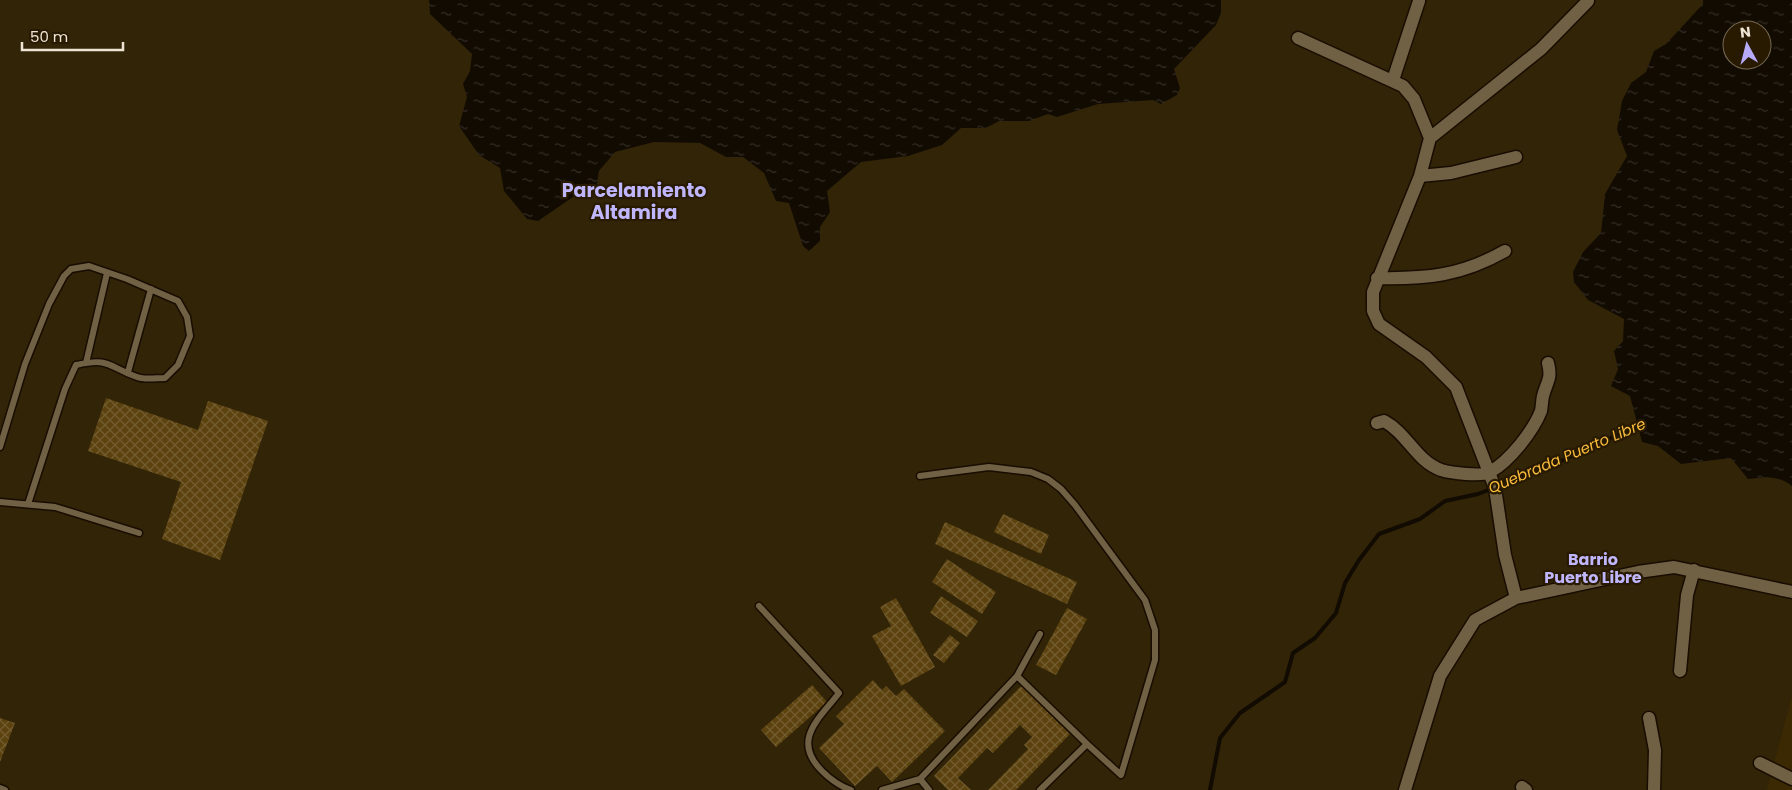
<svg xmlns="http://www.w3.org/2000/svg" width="1792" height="790" viewBox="0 0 1792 790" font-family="Poppins,sans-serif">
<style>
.built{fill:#3b2903}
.water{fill:url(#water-ripples);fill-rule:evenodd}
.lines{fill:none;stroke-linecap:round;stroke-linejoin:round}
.stream{stroke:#120b02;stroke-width:4}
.building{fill:url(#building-cross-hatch)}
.service-casing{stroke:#180d00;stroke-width:9}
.minor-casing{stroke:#180d00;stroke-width:15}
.service{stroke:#716144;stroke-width:6}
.minor{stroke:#716144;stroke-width:12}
.labels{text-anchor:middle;stroke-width:4.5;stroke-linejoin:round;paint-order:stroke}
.water-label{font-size:15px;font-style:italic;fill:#fabc3b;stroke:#281a00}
.quarter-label{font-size:16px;font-weight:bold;fill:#c0b6fd;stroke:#281a00}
.district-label{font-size:19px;font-weight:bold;fill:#c0b6fd;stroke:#281a00}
</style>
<defs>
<pattern id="water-ripples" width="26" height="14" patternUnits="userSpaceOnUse" patternTransform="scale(1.25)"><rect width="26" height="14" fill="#120b02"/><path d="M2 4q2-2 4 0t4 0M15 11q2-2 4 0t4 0" fill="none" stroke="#352e26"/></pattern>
<pattern id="building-cross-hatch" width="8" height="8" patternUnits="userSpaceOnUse" patternTransform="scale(1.25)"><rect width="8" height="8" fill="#5b420e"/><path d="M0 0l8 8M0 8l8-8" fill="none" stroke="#735d30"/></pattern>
</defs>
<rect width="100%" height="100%" fill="#322407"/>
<path class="built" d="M1792,696v94h-25z"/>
<path class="water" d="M429,0h792v13l-5,12 -42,44 6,19 -3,7 -16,9 -8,-4 -55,4 -41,13 -9,-3 -19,7h-30l-13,7h-25l-19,17 -34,11 -47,6 -34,29 3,21 -10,15v14l-11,10 -6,-5 -14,-43 -13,-2 -12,-28 -21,-16h-17l-26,-14 -46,-1 -39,10 -16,19 -3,19h-13l-45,31 -11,-2 -23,-28 -4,-23 -21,-13 -20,-29 8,-29 -4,-13 7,-13 2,-17 -42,-40z
M1703,0h89v486c-14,-11 -28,-9 -44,-7l-17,-21 -50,6 -23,-18 -16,-4 -12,-46 -19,-10 7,-17 -4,-18 9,-10 1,-22 -36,-19 -14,-18 -1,-10 10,-20 18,-19 4,-39 22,-38 -10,-26 5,-29 9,-18 15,-11 8,-21 12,-7 37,-40zM1732,30h30v30h-30z"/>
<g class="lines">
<path class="stream" d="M1210,790l10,-52 20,-25 45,-31 8,-29 22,-15 21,-25 9,-30 14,-23 20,-26 41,-15 25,-18 33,-7 68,-26 95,-44"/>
</g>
<path class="building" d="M106,398l92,32 10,-29 60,20 -48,139 -58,-21 19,-57 -93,-31z
M1003,514l46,21 -8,19 -47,-22z
M945,522l132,60 -10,22 -132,-60z
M947,559l49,33 -14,22 -50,-32z
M941,596l37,25 -11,16 -37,-24z
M896,598l39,69 -34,19 -29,-50 19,-10 -11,-19z
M1067,608l20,11 -31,56 -20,-10z
M950,635l10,8 -16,20 -11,-8z
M873,680l9,10 4,-4 10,10 8,-7 41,42 -53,51 -15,-16 -22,20 -36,-38 25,-24 -8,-8z
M812,685l15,17 -51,45 -15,-17z
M1021,686l49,48 -54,56h-28l40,-41 -4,-4 8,-8 -12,-12 -27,28 -6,-5 -29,30 13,12h-23l-14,-14z
M0,718l15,5 -15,39z"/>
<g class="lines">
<g class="service-casing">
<path id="service" d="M86,363l21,-90
M128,372l23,-83
M0,447l25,-83 24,-60 15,-28 7,-7 18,-3 38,13 51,22 9,16 3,19 -12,29 -13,13c-9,0 -21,2 -28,-1 -29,-10 -26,-20 -61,-12l-11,24 -37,115
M920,476l69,-9 42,5 17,7 13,10 14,16 70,95 10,30v30l-34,115 -34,-31
M0,502l55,5 84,26
M759,606l80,87c-20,26 -48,47 -17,78 8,8 17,15 29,19
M1017,676l70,68 -47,46
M0,788l5,2
M882,790l38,-11
M929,790l-9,-11 97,-103 23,-42"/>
</g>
<g class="minor-casing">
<path id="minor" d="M1298,38l105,48 11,13 16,39
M1393,80l26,-79
M1420,176l31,-3 65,-16
M1377,278c49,1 84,-2 128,-27
M1377,423l7,-2c23,12 32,40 57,49 10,3 41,7 49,2 20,-11 43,-41 51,-61 1,-5 1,-11 2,-15 4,-15 9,-17 5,-33
M1516,598l-11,-43 -10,-67 -39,-101 -30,-30 -47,-33 -6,-13v-19l47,-116 10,-38 111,-89 47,-48
M1680,671l7,-76 7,-25
M1649,718l6,32 -1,40
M1760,763l32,16
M1522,787l4,3
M1405,790l35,-114 35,-56 41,-22 122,-26 36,-5 118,25"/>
</g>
<use href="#service" class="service"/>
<use href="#minor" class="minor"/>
</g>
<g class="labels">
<g class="water-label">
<text transform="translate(1567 456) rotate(-23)" y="5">Quebrada Puerto Libre</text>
</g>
<g class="quarter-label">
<text x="1593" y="565">Barrio<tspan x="1593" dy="18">Puerto Libre</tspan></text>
</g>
<g class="district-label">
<text x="634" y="197">Parcelamiento<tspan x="634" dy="22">Altamira</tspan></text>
</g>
</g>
<g transform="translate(1747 45) rotate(353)"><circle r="24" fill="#281a00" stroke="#776b55"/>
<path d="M0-4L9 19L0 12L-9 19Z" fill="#b7abf8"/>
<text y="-8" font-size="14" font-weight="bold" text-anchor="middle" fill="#eee4d4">N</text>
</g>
<path d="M22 42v8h101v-8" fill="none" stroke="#eee4d4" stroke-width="2.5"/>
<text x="30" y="42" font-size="15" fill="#eee4d4" stroke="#281a00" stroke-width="4" paint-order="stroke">50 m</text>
</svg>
